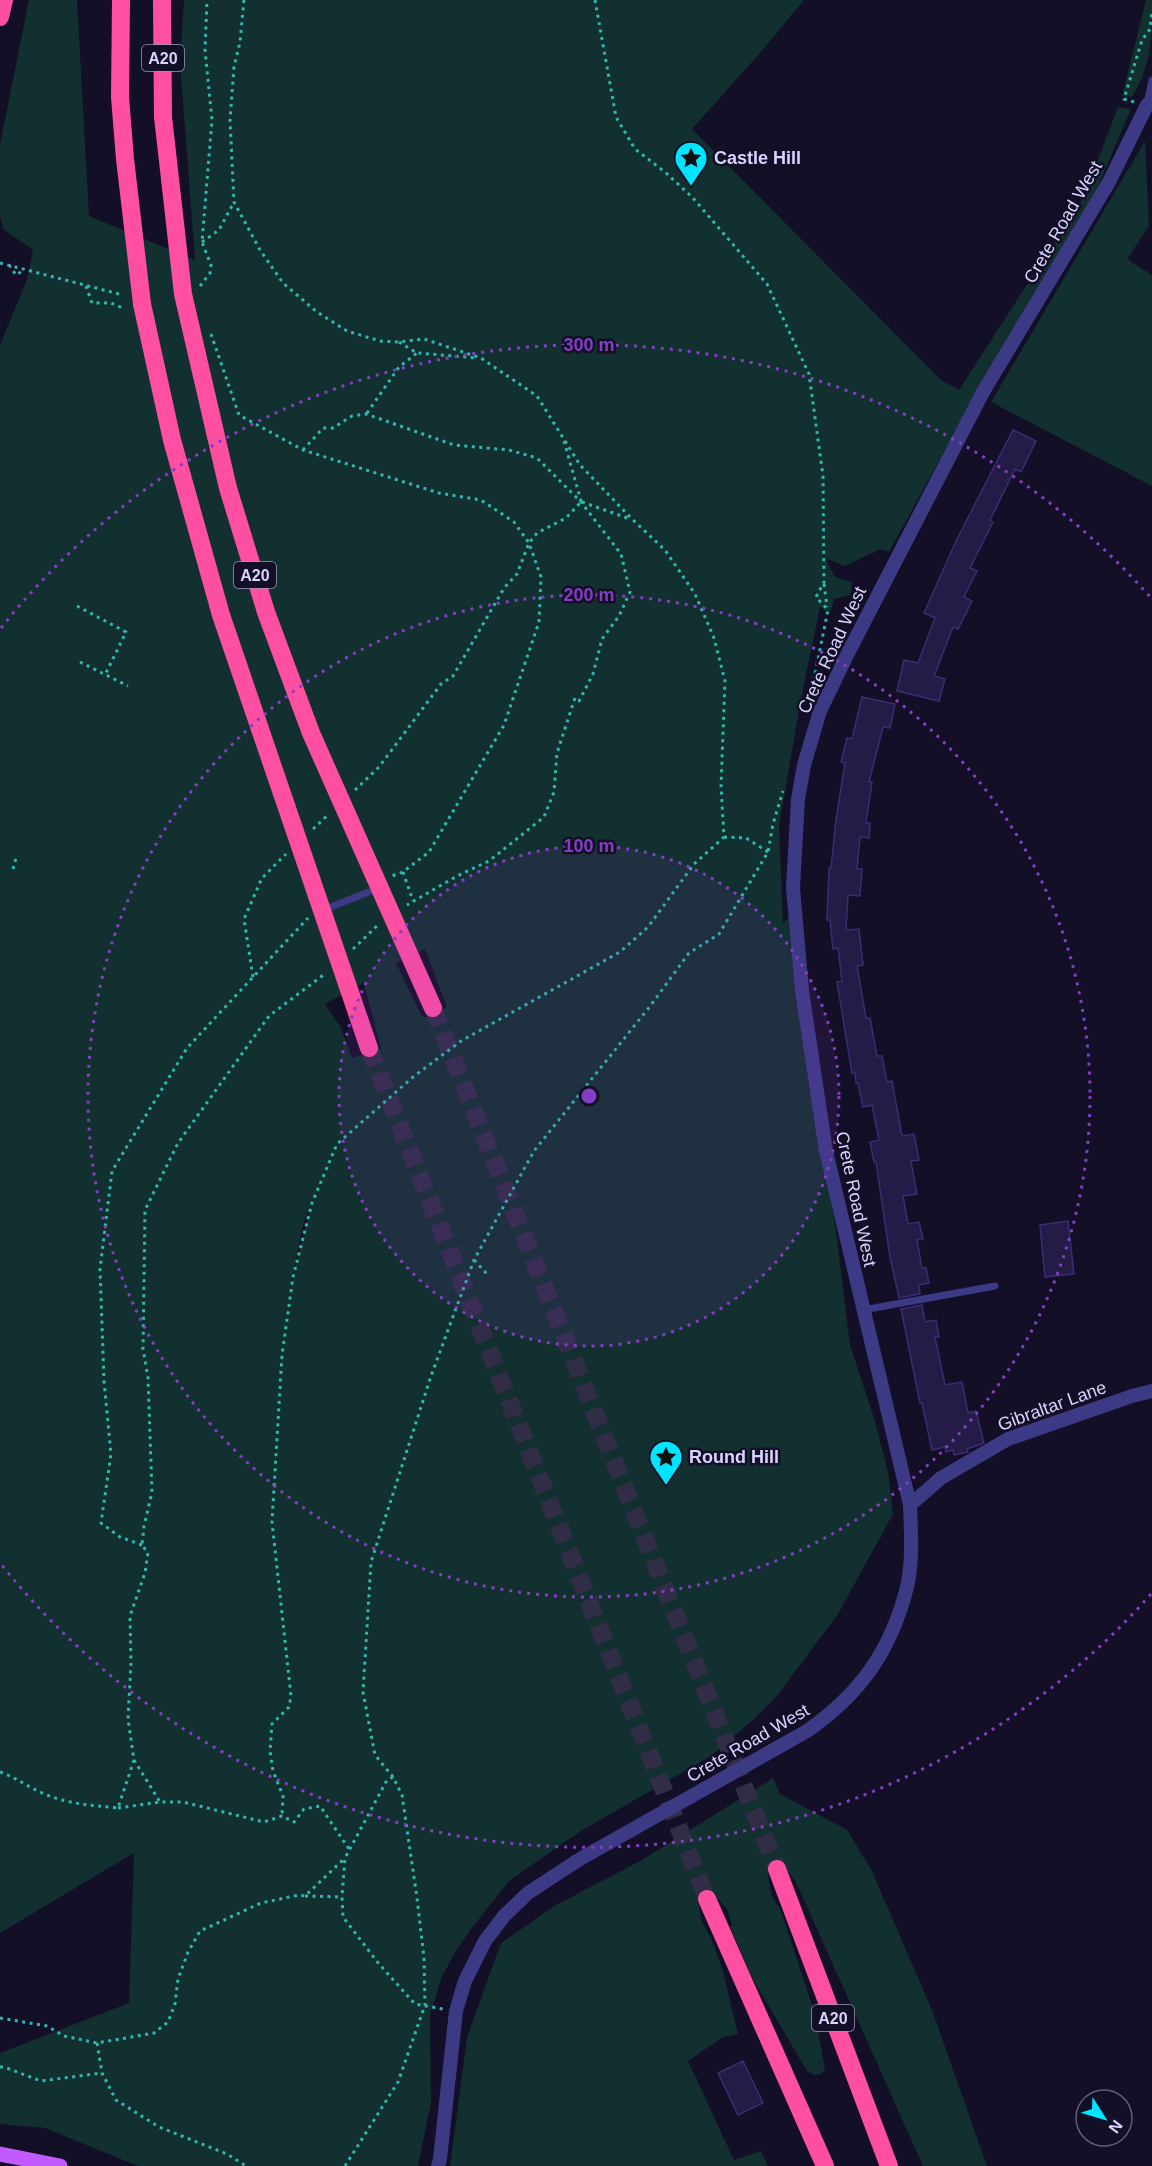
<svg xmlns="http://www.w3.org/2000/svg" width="1152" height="2166" viewBox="0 0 1152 2166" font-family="Arial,sans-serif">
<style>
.green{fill:#12302f;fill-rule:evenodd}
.building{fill:#241b47;stroke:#3b2d73;stroke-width:1.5}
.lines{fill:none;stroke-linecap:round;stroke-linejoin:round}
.highway-tunnel{stroke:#312d47;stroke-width:18;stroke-dasharray:18 9;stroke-linecap:butt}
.path{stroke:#2fb8b0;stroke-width:3;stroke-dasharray:3 4.5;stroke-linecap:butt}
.lane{stroke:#3d3a85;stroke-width:7}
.street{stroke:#3d3a85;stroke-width:14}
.primary{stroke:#c25bff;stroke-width:15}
.highway{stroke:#ff4fa3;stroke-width:18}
.highway-bridge{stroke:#ff4fa3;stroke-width:18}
.ring{fill:none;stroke:#843dc5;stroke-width:3;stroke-dasharray:3 6}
.labels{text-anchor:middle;stroke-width:5;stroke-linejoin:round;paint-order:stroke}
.shield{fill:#130f26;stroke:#9e99be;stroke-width:1.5}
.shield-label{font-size:16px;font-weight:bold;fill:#d9d4ff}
.poi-label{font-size:18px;font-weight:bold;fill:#d9d4ff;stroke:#130f26;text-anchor:start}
.street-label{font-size:18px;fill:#d9d4ff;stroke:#130f26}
.centre{fill:#843dc5;stroke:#130f26;stroke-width:3}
.ring-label{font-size:18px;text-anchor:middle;font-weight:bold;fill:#843dc5;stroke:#130f26;stroke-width:5;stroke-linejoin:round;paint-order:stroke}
</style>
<rect width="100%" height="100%" fill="#130f26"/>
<path class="green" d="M29,0h48l12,216 106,44 -15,-198 4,-62h620l-45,54 -67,75 249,251 18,10 125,-194 34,-89 13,2 -35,82 -109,182 -98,179 -9,-3 -35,17 -20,-8 10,19 17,5 -2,13 -16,4 -3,12h-6l-5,-4 -19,92 -22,127 4,97 -2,3 8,-9 6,73 16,108 24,125 15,122 25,76 13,51 5,42 -55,100 -62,83 -23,23 -42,36 -130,75 -71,49 -39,49 -16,23 -14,27 -11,36 1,88 -13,63h-280l-93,-38 -45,-4v-71l129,-50 5,-150 -134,80v-1588l27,-65 6,-30 -30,-21 -3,-13v-71zM425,949l22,58 -21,10h-4l-26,-54zM364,983l17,66 -29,9 -12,-32 -15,-22zM311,1205l-22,88v1l15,-73z
M1146,0h6c0,39 0,64 -20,97l-10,-1z
M1145,141l4,85 -22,33 25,16v211l-161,-84z
M773,1778l7,16 67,36 24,39 61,141 55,156h-64l-127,-284 -15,-19 -13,5c1,15 1,28 12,40l35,106 10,55 -4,5 -7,1 -7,-4 -53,-90 -24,-54 2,-2 -5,-16 -17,-19 -12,11 3,19 10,18 12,33 15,63 -15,3 -35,24 46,99 27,-9 7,15h-318l17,-129 34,-94 55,-38 86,-45z"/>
<path class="building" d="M1013,430l23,11 -15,31 -6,-3 -25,51 3,2 -23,46 7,3 -13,26 8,4 -14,28 -5,-2 -19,49 11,3 -6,22 -42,-10 7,-31 14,3 17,-45 -11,-5 33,-74z
M862,697l33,7 -5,24 -7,-1 -14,55h3l-6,41h4l-1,15 -9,-1 -3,32h5l-2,27 -12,-1 -2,35 13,-1 4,36 -6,1 9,52h4l7,38h5l5,26 5,-1 10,55 12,-2 5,26 -8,1 6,33 -14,2 5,28 11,-2 4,17 -6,1 5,28h4l3,15 -10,2 1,9 -21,4 -9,-41 -14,-95h-2l-4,-20 9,-2 -7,-35 -9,2 -5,-24h-2l-1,-10h-3l-15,-91 5,-1 -4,-33 -5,1 -3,-29h-3l2,-52h2l5,-48 9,-57 -4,-1 6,-24 5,1z
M1068,1221l6,53 -29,3 -5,-52z
M922,1305l3,17 11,-2 3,17h-4l10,48 17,-3 6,31 8,-2 8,32 -17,6 1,3 -14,3 -1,-5 -7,2 -1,-5 -13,3 -10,-47h-2l-19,-94z
M743,2061l20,42 -25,12 -20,-42z"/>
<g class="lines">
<path class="highway-tunnel" d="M433,1008l344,861
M369,1048l338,851"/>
<path class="path" d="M244,0l-4,42 -6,25 -4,53 4,82 26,48 23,33 34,29 30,19 33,10 19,1 25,-3 57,19 56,38 43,69 53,55 32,30 30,44 19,44 11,43 -4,105 3,51 -30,27 -46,63 -28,25 -159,89 -48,36 -76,67 -25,59 -19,74 -11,78 -10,167 19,174 -2,11 -17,17 -2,27 3,20 10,25 -1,20
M595,0l21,117 19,32 30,23 28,26 74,86 42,90 14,102 1,106 -8,15 12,13 -16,79
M1134,102l-10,-3 18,-59 8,-11 2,-18
M202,242l17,-12 15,-28
M0,263l123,32
M9,265l7,10 8,-5
M86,286l6,17h19l14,6
M200,286l10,-13 1,-8 -9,-23 10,-122 -7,-70 2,-50
M211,334l28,81 64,35 136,43 42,7 33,22 15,21 12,34 -2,45 -35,103 -75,127 -26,20 -11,4
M399,342l18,11 60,5
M367,413l32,-46 18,-14
M564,441l17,60
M303,450l20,-22h10l19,-12 14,-2 88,31 55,5 28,8 44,44 40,52 9,38 -11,24 -17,23 -9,35 -14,27 -4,-3 -18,55 -3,39 -10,25 -55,44 -32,15 -50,29
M582,502l48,17
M824,584l3,23
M77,606l49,26 -21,43
M80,662l48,24
M355,790l24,-23 62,-83 12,-8 51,-88 13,-14 12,-31 8,-10 29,-15 15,-16
M313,829l15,-14
M724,837l22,1 22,14
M13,869l3,-11
M403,872l10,29
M353,949l26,-25
M253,977l-9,-58 18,-41 24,-24
M474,1260l14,15
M142,1545l-22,-8 -19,-14 10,-69 -7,-73 -4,-112 12,-98 75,-123 121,-130
M134,1760l26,42
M0,1772c17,6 31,17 47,23 26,10 44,10 71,13l16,-48 -6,-41 3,-56 -1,-47 15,-43 3,-20 -6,-8 2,-19 8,-34 -4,-115 -5,-28 2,-139 33,-67 91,-127 57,-43
M393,1777l-6,3 -42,78 -3,39 1,20 36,47 36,40 28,5
M118,1808l42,-6h23l81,20 18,-6 12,6 10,-13 16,-3 29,43
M305,1896l37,1
M0,2018l47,8 17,10 33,7 57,-10 14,-11 7,-18 3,-25 10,-27 12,-21 61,-28 38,-8 6,1 40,-38
M97,2043l5,30 14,27 43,27 68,27 19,12
M0,2067h4l37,14 61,-8
M345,2166l53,-84 27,-77 -1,-47 -7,-60 -15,-103 -9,-18 -18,-22 -12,-63 8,-130 60,-186 43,-116 60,-109 117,-146 38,-52 30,-19 49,-82 5,-28 10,-33"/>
<path class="lane" d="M1147,104l5,-24
M323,910l56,-22
M863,1310l132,-24"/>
<path class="street" d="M910,1505l31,-27 67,-39 124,-43 20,-5
M438,2166l2,-7 16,-148 9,-30 20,-40 19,-25 24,-23 52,-34 227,-128c53,-37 84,-80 100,-144 6,-26 4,-55 3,-82l-84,-354 -24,-160 -9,-103 5,-89 6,-34 16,-54 28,-58 135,-261 126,-210 38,-77 5,-3"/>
<path class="primary" d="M0,2154l60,12"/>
<path class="highway" d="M121,0l-1,97 5,62 17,145
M162,0l1,117
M0,17l4,-17
M777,1869l112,297
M707,1899l118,267"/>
<path class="highway-bridge" d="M163,117l20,177 45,194 38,124 45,121 122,275
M142,304l30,136 49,175 148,433"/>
</g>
<circle cx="589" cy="1096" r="250" fill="#843dc5" fill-opacity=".12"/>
<g class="ring">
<circle cx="589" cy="1096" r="250"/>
<circle cx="589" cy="1096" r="501"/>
<path d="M1151 1594A751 751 0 0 1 1 1564M1 628A751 751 0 0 1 1151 598"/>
</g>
<defs>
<g id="sight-pin" transform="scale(1.725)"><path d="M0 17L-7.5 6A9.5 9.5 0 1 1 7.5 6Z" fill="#00e5ff" stroke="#130f26"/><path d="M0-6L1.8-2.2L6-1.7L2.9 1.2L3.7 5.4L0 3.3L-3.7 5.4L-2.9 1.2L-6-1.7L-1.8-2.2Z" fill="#111"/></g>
</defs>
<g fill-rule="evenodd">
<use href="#sight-pin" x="691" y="158"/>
<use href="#sight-pin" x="666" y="1457"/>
</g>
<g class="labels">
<g class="shield">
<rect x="142" y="45" width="42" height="26" rx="4.5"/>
<rect x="234" y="562" width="42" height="26" rx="4.5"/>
<rect x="812" y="2005" width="42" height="26" rx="4.5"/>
</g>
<g class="shield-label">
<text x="163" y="64">A20</text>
<text x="255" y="581">A20</text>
<text x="833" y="2024">A20</text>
</g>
<g class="poi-label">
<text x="714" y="164">Castle Hill</text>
<text x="689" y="1463">Round Hill</text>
</g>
<g class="street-label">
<text transform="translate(1063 222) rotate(-60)" y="6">Crete Road West</text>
<text transform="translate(832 650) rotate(-65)" y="6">Crete Road West</text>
<text transform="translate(856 1199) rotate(78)" y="6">Crete Road West</text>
<text transform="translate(1052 1406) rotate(-20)" y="6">Gibraltar Lane</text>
<text transform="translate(748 1743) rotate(-30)" y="6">Crete Road West</text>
</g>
</g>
<circle cx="589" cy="1096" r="9" class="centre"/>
<g class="ring-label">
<text x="589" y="351">300 m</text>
<text x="589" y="601">200 m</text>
<text x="589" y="852">100 m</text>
</g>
<g transform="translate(1104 2118) rotate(127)"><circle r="28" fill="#130f26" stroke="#625e7d" stroke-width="1.5"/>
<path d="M0-4.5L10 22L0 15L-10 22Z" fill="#00e5ff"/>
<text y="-9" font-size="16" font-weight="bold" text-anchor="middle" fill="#d9d4ff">N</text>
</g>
</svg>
